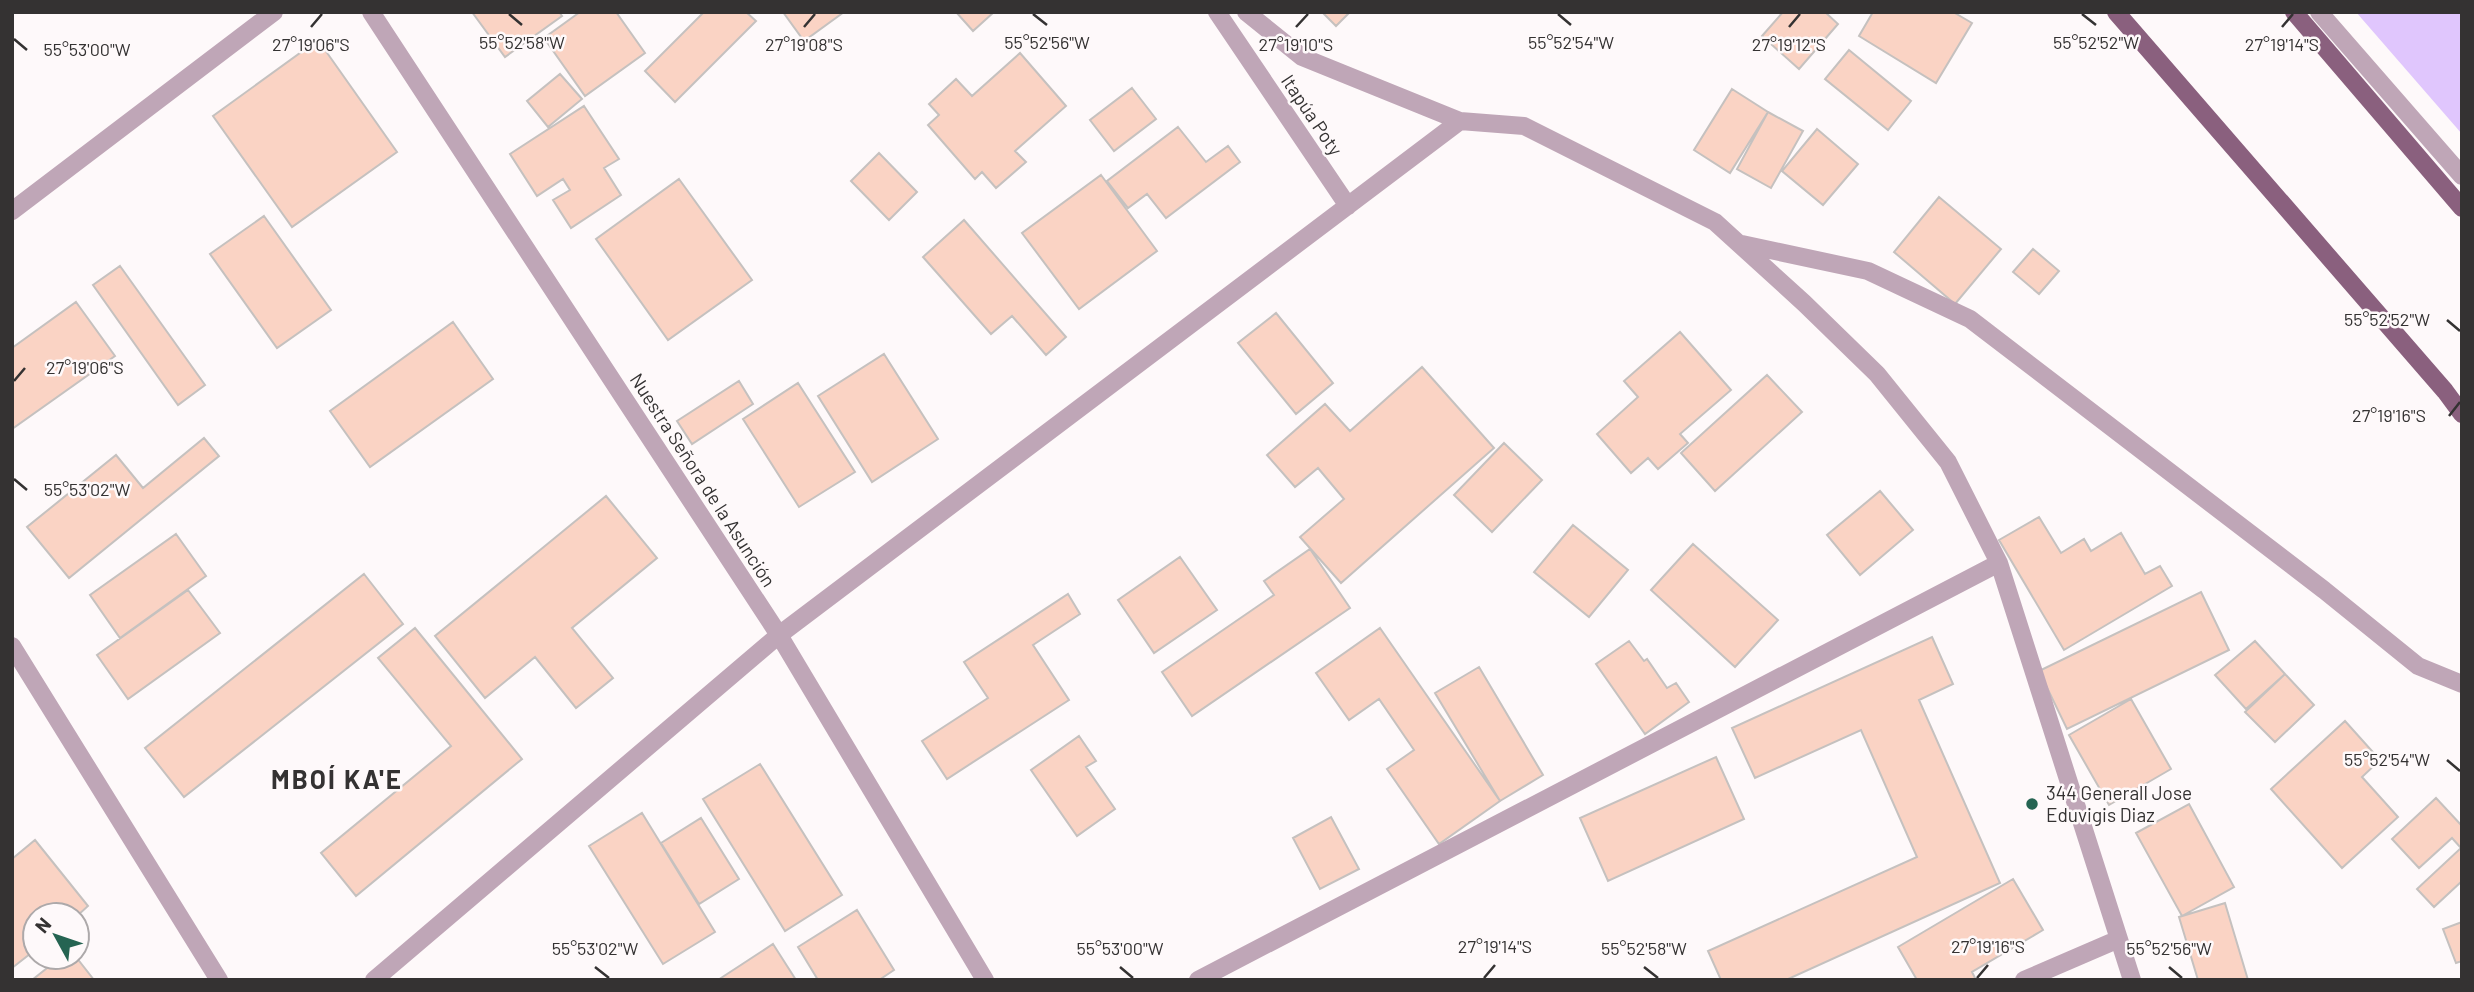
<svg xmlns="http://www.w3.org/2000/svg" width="2474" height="992" viewBox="0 0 2474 992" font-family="Barlow,sans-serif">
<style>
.water{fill:#e0c6fd}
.building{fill:#fad3c4;stroke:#c5c1bf;stroke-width:2}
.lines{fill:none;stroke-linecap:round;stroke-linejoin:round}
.minor{stroke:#bfa6b7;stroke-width:18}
.major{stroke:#8a607e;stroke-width:18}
.ticks{fill:none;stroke:#343232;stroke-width:2.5}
.poi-dot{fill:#256452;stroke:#fef9fa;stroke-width:2.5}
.labels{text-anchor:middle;stroke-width:5;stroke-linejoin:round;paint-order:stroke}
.street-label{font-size:19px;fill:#343232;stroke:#fef9fa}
.poi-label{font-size:19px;fill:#343232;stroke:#fef9fa;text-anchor:start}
.district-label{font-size:26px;font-weight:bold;letter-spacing:2px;fill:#343232;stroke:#fef9fa}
.ticks-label{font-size:18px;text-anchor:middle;fill:#343232;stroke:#fef9fa;stroke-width:5;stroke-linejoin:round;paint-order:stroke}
</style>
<rect width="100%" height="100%" fill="#fef9fa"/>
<path class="water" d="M2356,12h106v122z"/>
<path class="building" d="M472,12h87l3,4 -57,41z
M580,12h36l29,41 -60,43 -41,-58z
M704,12h42l10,9 -81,81 -30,-31z
M783,12h61l-40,29z
M956,12h38l-21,19z
M1322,12h28l-14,14z
M1783,12h42l13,12 -39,45 -37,-33z
M1873,12h80l19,11 -36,60 -77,-47z
M318,40l79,112 -105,75 -79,-111z
M1849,50l62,51 -23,29 -63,-51z
M1020,53l46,53 -51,45 11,11 -30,26 -14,-16 -7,7 -47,-54 11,-10 -10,-11 27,-25 16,17z
M560,74l22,25 -34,28 -21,-26z
M1132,88l24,31 -42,32 -24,-31z
M1732,89l36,23 -38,61 -36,-23z
M584,106l35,53 -15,9 17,27 -50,33 -18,-28 17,-10 -7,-11 -26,17 -27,-42z
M1768,112l35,19 -32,57 -34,-19z
M1178,127l28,35 22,-16 12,16 -74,56 -19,-24 -19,14 -21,-27z
M1817,129l41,35 -35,41 -41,-34z
M879,153l38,39 -28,28 -38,-39z
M1101,175l56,76 -78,58 -57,-76z
M679,179l73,101 -84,60 -72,-101z
M1939,197l62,52 -46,55 -61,-52z
M264,216l67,94 -54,38 -67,-94z
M964,220l102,117 -20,18 -34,-39 -21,18 -68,-77z
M2033,249l26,22 -20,23 -26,-22z
M120,266l85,119 -27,20 -85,-120z
M76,302l39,54 -103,73v-81z
M1276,313l57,70 -37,31 -58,-71z
M453,322l40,57 -123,88 -40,-56z
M1680,332l51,58 -51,44 8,9 -30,26 -10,-11 -17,15 -34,-39 41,-37 -14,-16z
M884,354l54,85 -66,43 -54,-86z
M1422,367l72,81 -153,135 -41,-46 44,-38 -26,-31 -23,19 -28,-32 58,-51 25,27z
M1767,375l35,37 -87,79 -34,-38z
M739,381l14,23 -61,40 -15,-23z
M798,383l57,89 -56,35 -56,-88z
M204,438l15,18 -150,122 -42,-51 89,-72 27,33z
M1504,443l38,37 -50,52 -38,-37z
M1880,491l33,39 -53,45 -33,-40z
M606,496l51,62 -85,70 41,50 -37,30 -41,-51 -50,41 -50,-62z
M2039,517l22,36 23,-14 7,12 30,-18 24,41 15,-8 12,20 -108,64 -65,-110z
M1573,525l55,45 -39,47 -55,-45z
M176,534l30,42 -86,62 -30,-43z
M1693,544l85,76 -43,47 -84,-77z
M1310,549l40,59 -158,108 -30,-44 112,-77 -10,-14z
M1180,557l37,53 -63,43 -36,-53z
M364,574l39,50 -219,173 -39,-49z
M188,590l32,43 -92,66 -31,-44z
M2201,592l28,58 -162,79 -28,-58z
M1068,594l12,20 -47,31 36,55 -122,79 -25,-38 66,-43 -24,-36z
M415,628l107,131 -166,137 -35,-43 130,-107 -73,-88z
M1380,628l120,173 -61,43 -52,-75 27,-19 -35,-51 -30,21 -33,-47z
M1932,637l21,47 -34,16 81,183 -214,97h-65l-13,-29 209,-94 -56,-127 -106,48 -23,-50z
M1629,641l15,20 3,-2 20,29 9,-5 13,19 -44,32 -49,-70z
M2255,641l30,33 -39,35 -31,-34z
M1479,667l64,108 -43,26 -65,-108z
M2285,674l29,31 -39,37 -30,-30z
M2131,699l40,70 -62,36 -40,-70z
M2345,721l35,39 -18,17 36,40 -56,51 -71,-79z
M1079,736l17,25 -10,6 29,42 -38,27 -46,-66z
M1716,757l28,62 -136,62 -28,-63z
M760,764l82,131 -57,36 -82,-132z
M2436,798l26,28v55l-28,26 -17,-18 44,-41 -9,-10 -33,30 -27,-29z
M2189,804l45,83 -52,29 -46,-83z
M642,813l73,119 -52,32 -74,-118z
M1331,817l28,52 -39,20 -27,-51z
M701,818l38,61 -40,25 -38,-61z
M35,840l53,66 -11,10 -42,-1v35l-23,18v-109z
M2013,879l30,51 -71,42 4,8h-59l-19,-33z
M2225,903l23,77h-50l-19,-63z
M857,910l37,60 -15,10h-61l-20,-33z
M2462,922v39l-6,2 -13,-34z
M773,944l23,36h-78z
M61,957h15l18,23h-62z"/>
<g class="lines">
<path class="minor" d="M371,12l408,623 206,345
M1217,12l131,194
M1246,12l56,45 158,64 64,5 191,96 89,81 73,71 71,88 51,101 133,417
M2319,12l143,164
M12,211l262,-199
M1742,244l126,27 102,48 354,271 94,76 44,18
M12,646l207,334
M374,980l405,-345 681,-514
M1198,980l801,-417
M2024,980l95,-41"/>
<path class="major" d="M2116,12l329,379 17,23
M2294,12l168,196"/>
</g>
<path class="ticks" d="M509,14l13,11M1033,14l14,11M1558,14l13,11M2082,14l14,11M311,27l11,-13M804,27l11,-13M1296,27l12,-13M1789,27l11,-13M2282,27l11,-13M14,39l13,11M2447,320l13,11M14,381l11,-13M2449,416l11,-14M14,479l13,11M2447,760l13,11M595,967l14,11M1120,967l13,11M1644,967l14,11M2169,967l13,11M1484,978l11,-13M1977,978l11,-13"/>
<circle class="poi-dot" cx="2032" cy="804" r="7"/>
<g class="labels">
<g class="street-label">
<text transform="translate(1312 115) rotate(56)" y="7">Itapúa Poty</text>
<text transform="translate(703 480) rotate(57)" y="7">Nuestra Señora de la Asunción</text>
</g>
<g class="poi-label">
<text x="2046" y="800">344 Generall Jose<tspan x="2046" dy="22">Eduvigis Diaz</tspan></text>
</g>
<g class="district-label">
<text x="337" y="789">MBOÍ KA'E</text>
</g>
</g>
<g class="ticks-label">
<text x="1047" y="49">55°52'56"W</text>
<text x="2096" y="49">55°52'52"W</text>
<text x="522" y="49">55°52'58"W</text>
<text x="1571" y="49">55°52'54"W</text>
<text x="311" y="51">27°19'06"S</text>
<text x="804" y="51">27°19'08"S</text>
<text x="1296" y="51">27°19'10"S</text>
<text x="1789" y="51">27°19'12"S</text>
<text x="2282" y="51">27°19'14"S</text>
<text x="87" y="56">55°53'00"W</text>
<text x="2387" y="326">55°52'52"W</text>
<text x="85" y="374">27°19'06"S</text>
<text x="2389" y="422">27°19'16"S</text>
<text x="87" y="496">55°53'02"W</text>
<text x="2387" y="766">55°52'54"W</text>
<text x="1495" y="953">27°19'14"S</text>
<text x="1988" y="953">27°19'16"S</text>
<text x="595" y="955">55°53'02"W</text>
<text x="1120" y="955">55°53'00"W</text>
<text x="1644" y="955">55°52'58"W</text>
<text x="2169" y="955">55°52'56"W</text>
</g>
<rect width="2474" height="992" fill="none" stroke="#343232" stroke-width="28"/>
<g transform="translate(56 936) rotate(310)"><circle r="33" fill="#fef9fa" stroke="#ada9aa" stroke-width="2"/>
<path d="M0-5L12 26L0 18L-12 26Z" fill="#256452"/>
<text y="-10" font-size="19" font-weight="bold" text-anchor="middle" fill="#343232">N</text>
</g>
</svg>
